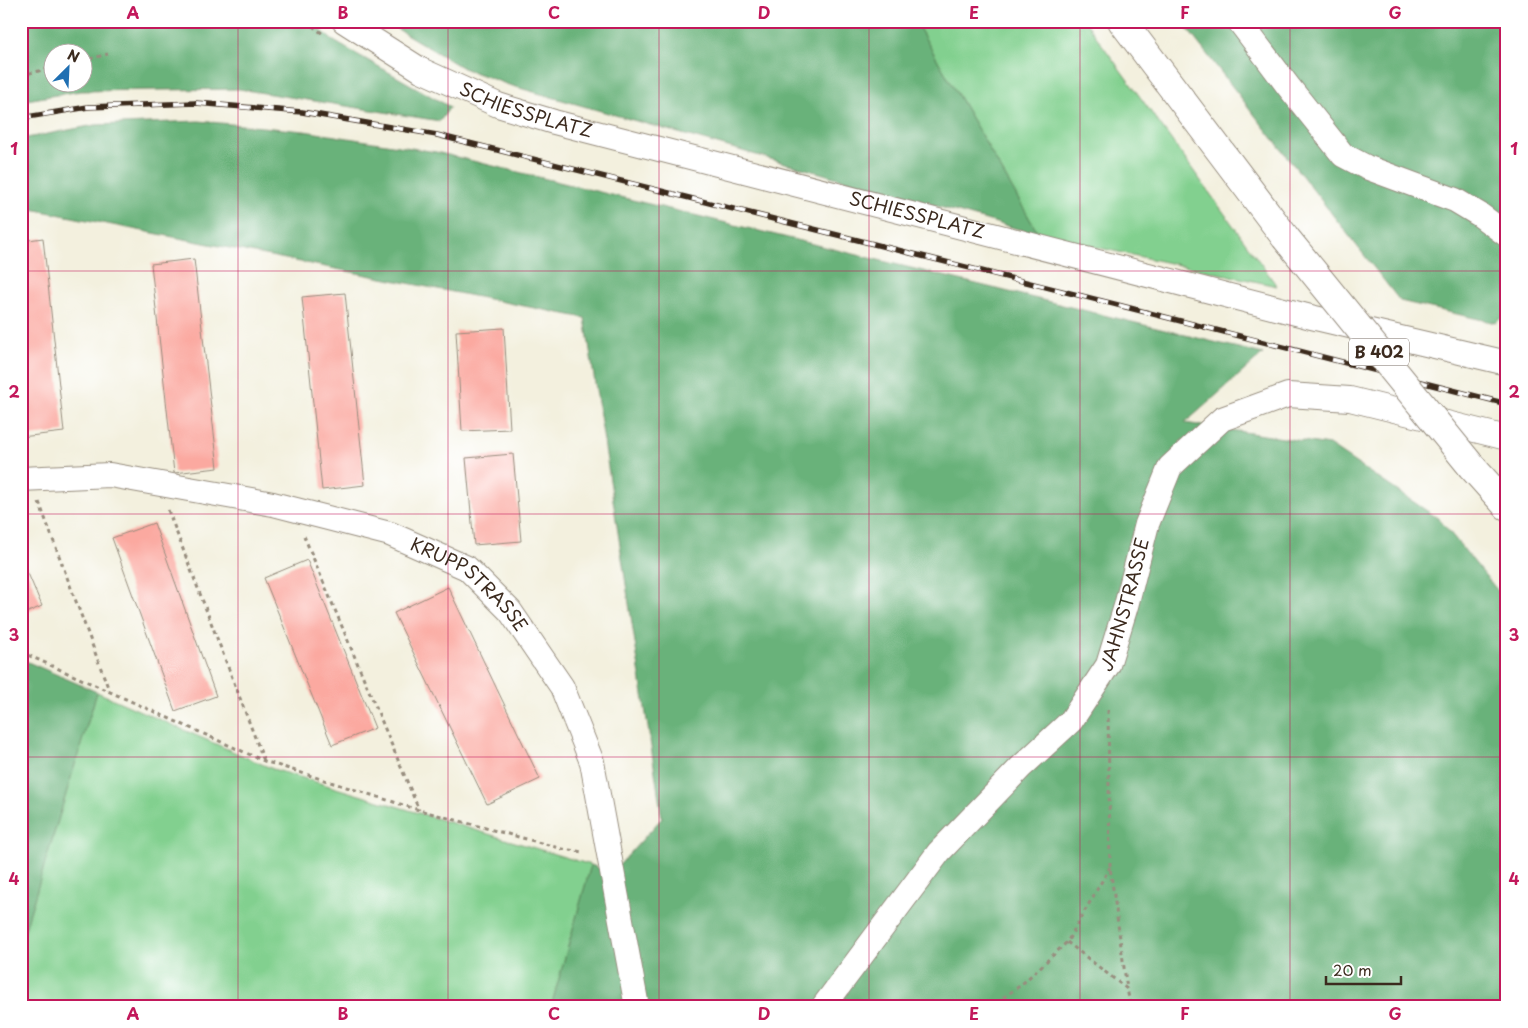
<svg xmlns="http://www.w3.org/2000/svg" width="1528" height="1028" viewBox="0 0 1528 1028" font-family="'Playpen Sans',sans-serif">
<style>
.green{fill:#82d08f;stroke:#5e7d56}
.forest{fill:#69b27a;stroke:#526e4c;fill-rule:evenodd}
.building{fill:#fba9a0}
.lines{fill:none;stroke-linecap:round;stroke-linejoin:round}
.minor-casing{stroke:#978d7e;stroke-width:26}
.primary-casing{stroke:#978d7e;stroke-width:30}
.path{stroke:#978d7e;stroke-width:3;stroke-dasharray:4 4;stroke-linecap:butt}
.minor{stroke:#fff;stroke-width:24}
.primary{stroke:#fff;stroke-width:28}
.rail-casing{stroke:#3b2a1e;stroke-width:5.5}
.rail{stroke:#fff;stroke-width:4;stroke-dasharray:11;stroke-linecap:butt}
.primary-bridge-casing{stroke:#978d7e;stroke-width:30;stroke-linecap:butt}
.primary-bridge{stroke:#fff;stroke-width:28}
.grid{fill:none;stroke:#c2185b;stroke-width:1;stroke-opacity:0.55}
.labels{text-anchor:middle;stroke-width:4.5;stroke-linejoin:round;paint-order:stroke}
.shield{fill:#fff;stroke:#766a62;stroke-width:1}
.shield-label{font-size:16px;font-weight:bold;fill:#3b2a1e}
.street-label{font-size:18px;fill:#3b2a1e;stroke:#fff}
.neatline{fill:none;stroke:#c2185b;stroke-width:2}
.grid-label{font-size:16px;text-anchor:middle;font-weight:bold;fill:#c2185b}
</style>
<rect width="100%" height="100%" fill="#fff"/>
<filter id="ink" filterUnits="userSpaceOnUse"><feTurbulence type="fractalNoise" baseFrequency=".02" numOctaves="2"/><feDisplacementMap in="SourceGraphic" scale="10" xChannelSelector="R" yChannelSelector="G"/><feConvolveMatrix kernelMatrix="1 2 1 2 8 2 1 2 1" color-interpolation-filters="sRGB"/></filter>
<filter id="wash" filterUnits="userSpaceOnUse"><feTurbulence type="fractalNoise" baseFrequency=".0096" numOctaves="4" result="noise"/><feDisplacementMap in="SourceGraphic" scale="20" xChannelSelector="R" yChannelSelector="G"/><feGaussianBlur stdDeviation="1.12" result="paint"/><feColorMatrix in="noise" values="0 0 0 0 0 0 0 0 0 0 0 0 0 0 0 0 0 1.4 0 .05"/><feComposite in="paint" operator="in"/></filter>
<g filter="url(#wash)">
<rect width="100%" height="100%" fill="#f3f0de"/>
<path class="green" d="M915,21h170l192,265 -238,-51z
M97,692l176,77 318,96 -40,142h-530v-65z"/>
<path class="forest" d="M21,21h290l21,19 118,67 -10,14 -201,-32 -159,2 -59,10zM52,52h30v30h-30z
M384,21h531l124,214 -530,-150 -46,-17z
M1181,21h326v291l-11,11 -96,-22z
M199,121l105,10 132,21 827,202 -78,69 144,22 110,74 68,83v405h-956l40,-142 21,8 50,-55 -77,-500 -564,-111v-68l74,-14z
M21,659l76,33 -76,250z"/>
<g id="blocks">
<path class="building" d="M43,238l21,194 -43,5v-196z
M194,259l24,209 -44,5 -23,-209z
M345,293l20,192 -43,5 -20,-193z
M504,328l6,101 -48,2 -6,-100z
M513,454l8,87 -47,4 -8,-87z
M154,523l62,173 -41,15 -63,-173z
M21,557l21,49 -21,9z
M307,560l68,168 -43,17 -68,-167z
M448,587l92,192 -53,25 -93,-191z"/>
</g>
</g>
<g filter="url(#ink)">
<use href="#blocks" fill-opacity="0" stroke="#978d7e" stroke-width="1"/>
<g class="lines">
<g class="minor-casing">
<g id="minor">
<path id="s1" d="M344,21l77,49 77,35 56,17 757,195 196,46"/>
<path d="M1239,21l49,65 55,69 23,12 89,33 25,15 27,20"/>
<path id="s2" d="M21,479l89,-4 163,29 117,30 77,34 43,43 52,76 30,75 45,245"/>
<path id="s3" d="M823,1007l116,-155 82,-85 50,-46 37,-56 18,-59 21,-82 23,-57 52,-48 66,-24 62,4 157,39"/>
</g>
</g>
<g class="primary-casing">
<path id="primary" d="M1122,21l163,216
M1472,467l35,39"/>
</g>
<path class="path" d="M306,21l17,13
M82,61l26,-7
M21,75l31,-7
M39,502l70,188
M168,510l96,251
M304,536l115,274
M21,652l243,109 155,49 144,39 20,3
M1108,710l2,157 17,122
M1067,942l60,47 4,18
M1001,999l6,8
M990,1007l31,-22 46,-43 43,-75"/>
<use href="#minor" class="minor"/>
<use href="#primary" class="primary"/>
<g class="rail-casing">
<path id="rail" d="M21,118l67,-11 108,-4 106,9 135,23 677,169 393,100"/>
</g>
<use href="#rail" class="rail"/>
<g class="primary-bridge-casing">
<path id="primary-bridge" d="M1285,237l187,230"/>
</g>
<use href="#primary-bridge" class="primary-bridge"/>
</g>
</g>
<path class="grid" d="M238,21v986M448,21v986M659,21v986M869,21v986M1080,21v986M1290,21v986M21,271h1486M21,514h1486M21,757h1486"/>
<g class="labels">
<rect class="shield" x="1349" y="338.5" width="60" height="27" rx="4"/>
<g class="shield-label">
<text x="1379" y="358">B 402</text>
</g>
<g class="street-label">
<text dy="6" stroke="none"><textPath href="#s1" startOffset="204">SCHIESSPLATZ</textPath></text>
<text dy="6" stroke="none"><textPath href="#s1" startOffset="609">SCHIESSPLATZ</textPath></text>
<text dy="6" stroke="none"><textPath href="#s2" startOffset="471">KRUPPSTRASSE</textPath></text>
<text dy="6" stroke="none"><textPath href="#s3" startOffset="510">JAHNSTRASSE</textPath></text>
</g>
</g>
<rect width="1528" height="1028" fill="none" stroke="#fff" stroke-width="55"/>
<g transform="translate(68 68) rotate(24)"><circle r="24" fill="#ffffff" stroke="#b1aaa5"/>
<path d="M0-4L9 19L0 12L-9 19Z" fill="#1f6fb2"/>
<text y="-8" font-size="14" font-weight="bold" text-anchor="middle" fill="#3b2a1e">N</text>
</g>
<path d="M1326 976v8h75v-8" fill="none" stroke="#3b2a1e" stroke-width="2.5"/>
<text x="1333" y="976" font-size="15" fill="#3b2a1e" stroke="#ffffff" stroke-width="4" paint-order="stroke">20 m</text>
<rect x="28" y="28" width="1472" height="972" class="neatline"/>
<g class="grid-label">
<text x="133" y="19">A</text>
<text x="343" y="19">B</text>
<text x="554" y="19">C</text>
<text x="764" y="19">D</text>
<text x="974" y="19">E</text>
<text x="1185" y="19">F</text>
<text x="1395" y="19">G</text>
<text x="14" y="155">1</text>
<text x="1514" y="155">1</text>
<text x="14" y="398">2</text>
<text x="1514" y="398">2</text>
<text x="14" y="641">3</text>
<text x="1514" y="641">3</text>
<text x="14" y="885">4</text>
<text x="1514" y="885">4</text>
<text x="133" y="1020">A</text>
<text x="343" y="1020">B</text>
<text x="554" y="1020">C</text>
<text x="764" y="1020">D</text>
<text x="974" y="1020">E</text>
<text x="1185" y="1020">F</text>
<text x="1395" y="1020">G</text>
</g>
</svg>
